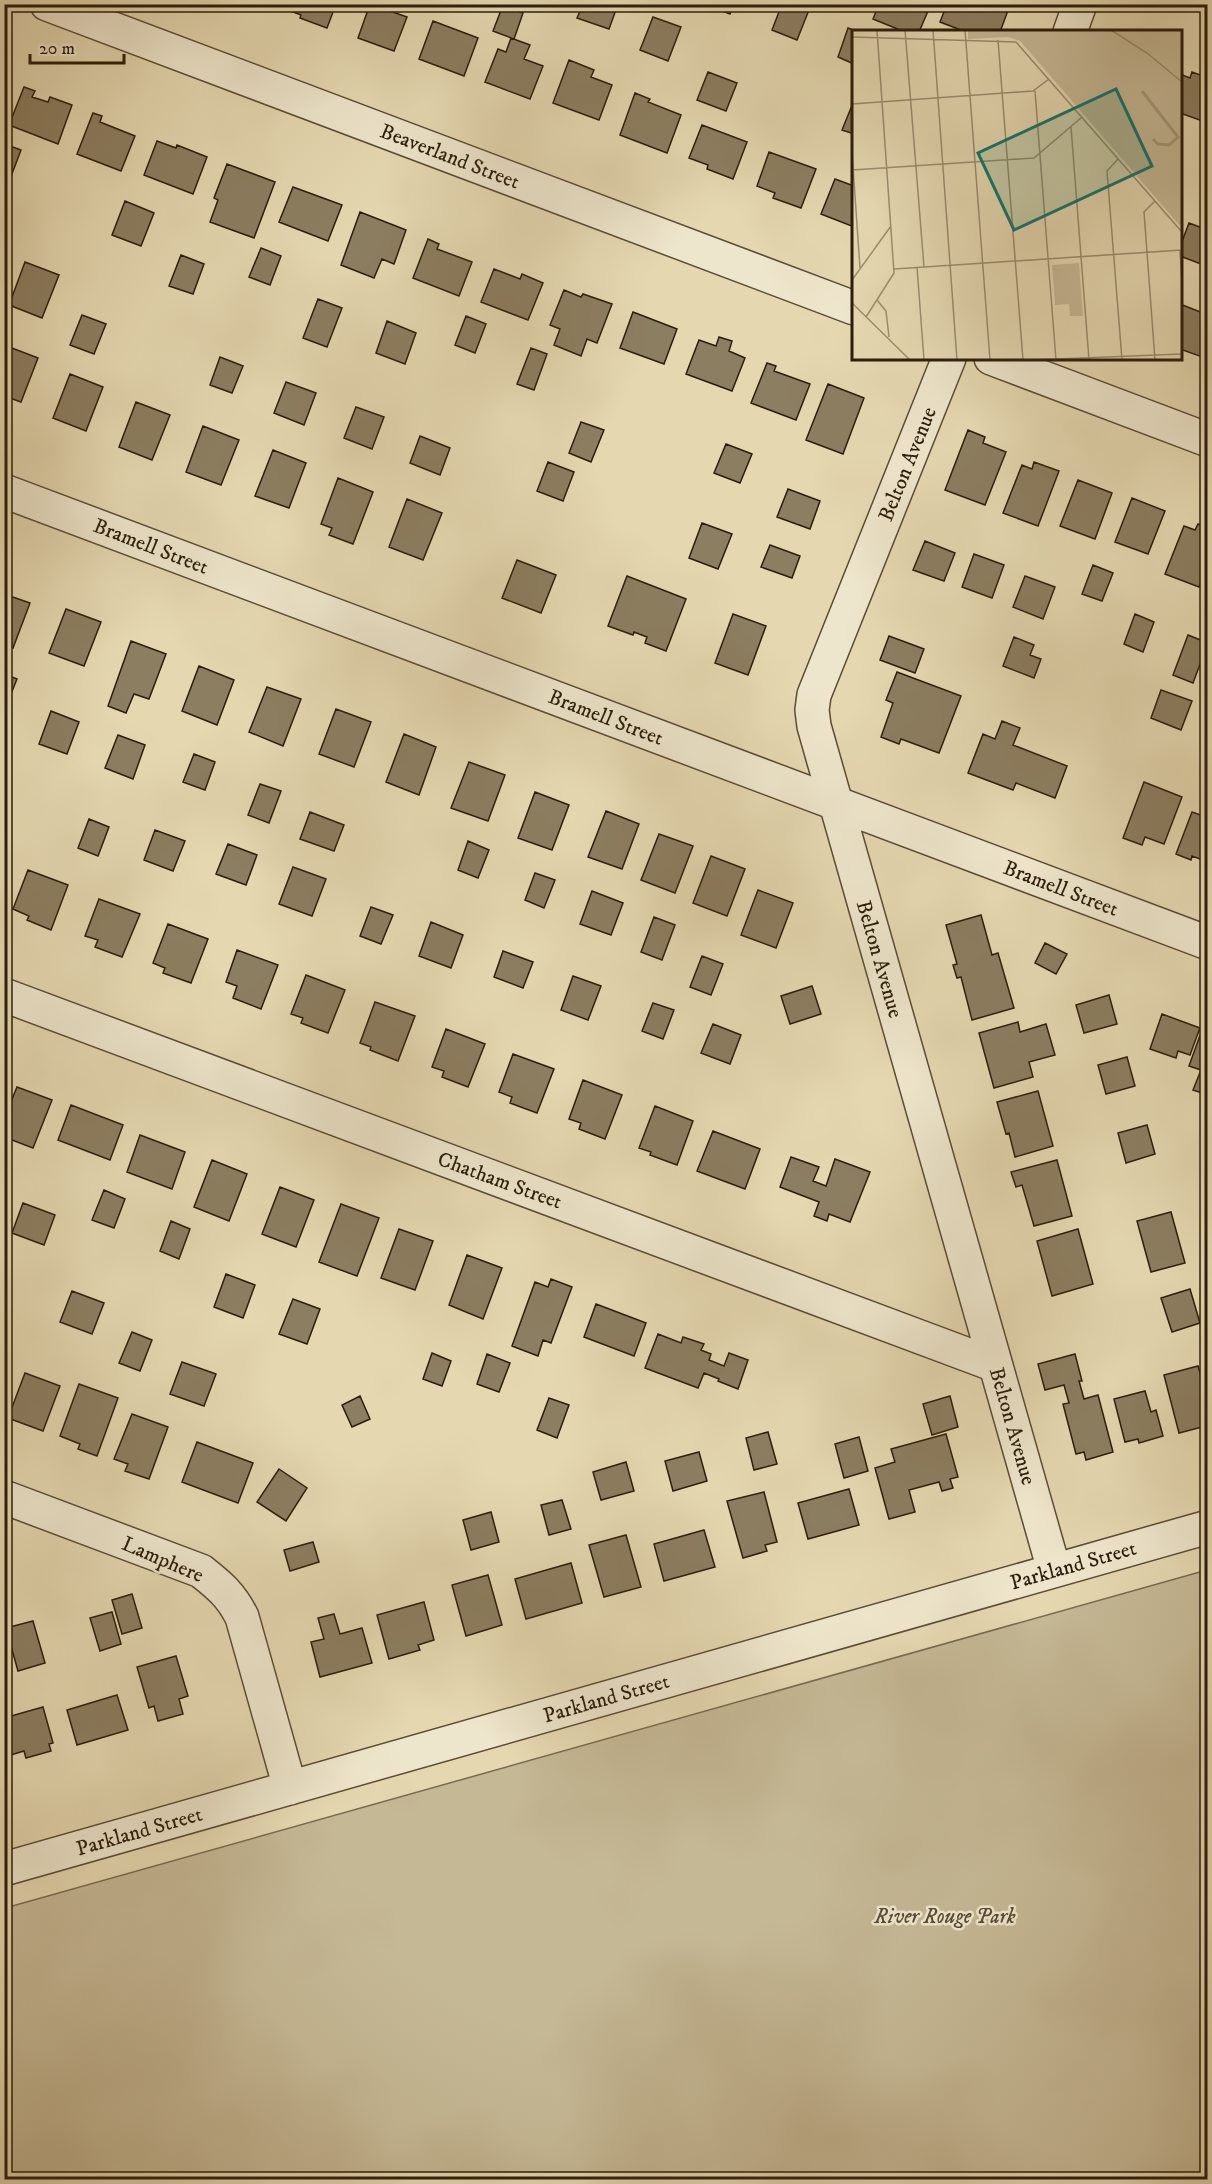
<svg xmlns="http://www.w3.org/2000/svg" width="1212" height="2184" viewBox="0 0 1212 2184" font-family="'IM FELL DW Pica',serif">
<style>
.green{fill:#c5b895;stroke:#786a50;stroke-width:1.5}
.building{fill:#8c7e61;stroke:#2b1d0b;stroke-width:1.5}
.lines{fill:none;stroke-linecap:round;stroke-linejoin:round}
.minor-casing{stroke:#5a4c34;stroke-width:36}
.minor{stroke:#eee6cc;stroke-width:33}
.labels{text-anchor:middle;stroke-width:5;stroke-linejoin:round;paint-order:stroke}
.street-label{font-size:21px;fill:#2b1d0b;stroke:#eee6cc}
.park-label{font-size:21px;font-style:italic;fill:#594c34;stroke:#eee6cc}
.inset-river{fill:none;stroke:#a69879;stroke-width:3}
.inset-road{fill:none;stroke:#9b8d6f;stroke-width:1.5}
.view{fill:#0f766e;fill-opacity:0.15;stroke:#0f766e;stroke-width:3}
.inset-edge{fill:none;stroke:#2b1d0b;stroke-width:3}
</style>
<rect width="100%" height="100%" fill="#e5d8b1"/>
<filter id="stains"><feTurbulence type="fractalNoise" baseFrequency=".00333" numOctaves="4"/><feColorMatrix values="0 0 0 0 .2 0 0 0 0 .09 0 0 0 0 .02 0 0 0 .5 -.17"/></filter>
<radialGradient id="worn" r=".72"><stop offset=".6" stop-color="#630" stop-opacity="0"/><stop offset="1" stop-color="#630" stop-opacity=".3"/></radialGradient>
<path class="green" d="M1207,1570v609h-1202v-271z"/>
<path class="building" d="M284,4h52l-9,24 -27,-10 1,-3 -18,-7z
M370,4l37,13 -13,34 -36,-13z
M583,4h35l-9,25 -32,-11z
M705,4h29l-4,10z
M782,4h13l14,6 -12,30 -25,-10z
M879,4h52l-12,28h-14l-32,-13z
M947,4h62l1,1 -10,27h-34l-26,-10z
M503,5l20,8 -9,26 -21,-8z
M653,17l28,10 -13,34 -28,-11z
M433,21l45,17 -14,38 -45,-17z
M848,28l10,4h-4v32l-16,-7z
M511,38l19,7 -6,14 19,7 -13,33 -45,-17 13,-33 8,3z
M569,60l25,10 -3,7 21,8 -13,35 -46,-17z
M708,72l29,11 -11,28 -29,-11z
M1192,72l16,6v45l-28,-10v-39l10,4z
M24,87l11,4 -3,6 16,5 2,-5 22,8 -14,39 -49,-19z
M635,93l15,6 -2,3 33,13 -14,38 -47,-18z
M853,103h1v31l-12,-4z
M93,113l9,3 -2,6 35,14 -14,35 -44,-17z
M702,125l45,17 -14,37 -26,-10 1,-4 -19,-7z
M157,141l19,7 1,-3 30,12 -14,37 -49,-19z
M4,144l17,6 -11,29 -6,-2z
M769,152l47,17 -15,39 -28,-10 2,-5 -18,-7z
M227,164l48,18 -21,56 -44,-16 8,-22 -4,-2z
M835,179l19,7v41l-33,-13z
M293,187l49,18 -14,36 -49,-19z
M125,201l29,12 -13,33 -29,-11z
M360,212l46,18 -12,34 -12,-5 -8,19 -33,-13z
M1189,223l19,7 -2,36 -26,-10v-9z
M428,239l11,5 -2,5 35,13 -13,34 -46,-18z
M261,248l20,8 -11,29 -21,-8z
M181,255l23,9 -11,30 -24,-8z
M25,262l34,13 -17,43 -33,-13z
M494,269l26,10 2,-5 21,9 -15,37 -47,-18z
M564,290l17,7 2,-3 29,10 -15,39 -10,-4 -6,17 -27,-11 6,-16 -10,-4z
M318,299l24,9 -15,39 -24,-9z
M1180,304l28,11v44l-28,-10z
M633,312l44,17 -13,35 -44,-16z
M82,315l24,9 -12,30 -24,-9z
M466,316l20,8 -11,29 -20,-8z
M387,321l29,12 -11,31 -29,-11z
M719,337l13,4 -3,10 16,7 -13,33 -46,-17 13,-34 17,6z
M4,345l34,13 -17,44 -17,-6z
M531,348l16,6 -13,36 -17,-6z
M220,357l23,9 -11,27 -22,-8z
M767,363l9,3 -2,5 36,13 -14,36 -45,-17z
M70,374l33,13 -17,44 -33,-13z
M286,382l30,11 -12,32 -30,-12z
M828,384l36,14 -21,56 -37,-14z
M136,402l34,13 -18,45 -33,-13z
M356,407l28,10 -12,32 -28,-11z
M581,422l23,8 -13,32 -22,-9z
M203,426l36,14 -18,45 -35,-13z
M968,430l17,7 -2,6 23,9 -21,53 -40,-15z
M420,436l30,12 -10,27 -30,-12z
M726,444l26,10 -12,29 -26,-10z
M273,450l33,13 -17,45 -34,-12z
M548,462l26,10 -11,29 -26,-10z
M1034,462l25,9 -21,55 -35,-13 19,-48 10,4z
M338,478l35,14 -20,52 -24,-9 3,-7 -11,-4z
M1078,480l34,13 -17,46 -35,-13z
M788,489l32,12 -10,28 -33,-12z
M1132,498l33,13 -17,43 -33,-12z
M407,499l35,14 -19,47 -34,-13z
M702,523l30,11 -14,35 -29,-11z
M1198,524l10,4v36l-9,23 -34,-13 19,-48 11,4z
M925,541l30,12 -11,28 -31,-11z
M770,545l30,11 -8,22 -31,-11z
M974,554l30,11 -12,33 -30,-11z
M517,560l39,15 -15,38 -39,-15z
M1093,565l20,8 -11,28 -20,-7z
M627,576l59,23 -20,52 -21,-8 2,-6 -13,-5 -1,3 -25,-9z
M1025,576l30,11 -12,32 -30,-12z
M4,594l26,9 -17,45 -7,-2 -2,5z
M66,609l35,13 -17,44 -35,-13z
M733,614l33,12 -18,49 -33,-12z
M1135,614l19,8 -11,30 -19,-8z
M1188,635l20,8 -15,40 -20,-8z
M889,636l35,13 -9,24 -35,-13z
M1014,637l20,8 -4,10 11,4 -7,19 -31,-12z
M131,641l35,13 -17,45 -15,-5 -8,19 -18,-7z
M199,666l35,14 -17,45 -35,-14z
M897,672l64,24 -22,57 -38,-14 -2,5 -18,-7 12,-34 -7,-3z
M4,674l13,5 -12,30h-1z
M267,687l34,12 -18,47 -34,-14z
M1161,690l31,11 -11,29 -30,-12z
M336,709l35,13 -17,45 -35,-13z
M51,711l28,11 -12,32 -28,-10z
M1002,721l18,7 -7,17 54,21 -12,32 -39,-15 -3,7 -45,-17 15,-39 12,5z
M404,734l32,13 -17,48 -33,-13z
M118,735l27,10 -12,34 -28,-11z
M194,754l21,8 -10,28 -22,-8z
M469,762l36,13 -17,46 -37,-13z
M1144,782l38,15 -18,47 -19,-7 -3,8 -19,-7z
M260,784l21,7 -12,32 -21,-8z
M535,792l34,13 -17,45 -34,-12z
M606,811l33,13 -17,45 -34,-12z
M310,812l34,13 -10,26 -34,-12z
M1192,812l14,5 2,-4v49l-16,-6 -1,4 -15,-6z
M89,819l20,8 -11,29 -20,-8z
M155,830l30,11 -12,30 -29,-11z
M659,834l34,12 -18,47 -34,-13z
M468,841l21,9 -11,28 -20,-8z
M228,844l29,11 -11,30 -30,-11z
M711,856l34,13 -18,47 -34,-13z
M293,867l33,12 -14,37 -33,-12z
M28,870l40,15 -17,45 -24,-10 2,-4 -16,-7z
M535,873l20,7 -11,28 -19,-8z
M758,890l35,13 -17,45 -35,-13z
M592,891l31,12 -12,32 -31,-11z
M99,899l41,15 -18,43 -27,-10 3,-7 -13,-4z
M371,907l22,8 -12,29 -21,-8z
M981,915l11,40 6,-2 16,55 -42,12 -11,-43 -4,1 -4,-13 4,-1 -11,-39z
M654,917l21,8 -13,35 -21,-8z
M431,922l32,13 -12,33 -32,-12z
M168,924l40,15 -17,44 -28,-10 2,-5 -12,-5z
M1045,943l22,11 -11,20 -21,-11z
M237,950l41,15 -17,44 -28,-11 4,-12 -11,-4z
M503,951l30,11 -10,26 -29,-11z
M702,956l21,8 -12,31 -21,-8z
M306,975l39,15 -17,43 -27,-10 2,-5 -12,-4z
M573,976l28,10 -13,34 -27,-10z
M812,986l9,28 -31,10 -9,-28z
M1109,995l8,29 -33,9 -8,-28z
M375,1002l40,14 -17,45 -28,-11 1,-3 -11,-4z
M653,1003l21,7 -11,29 -21,-8z
M1162,1014l38,14 -10,27 -12,-4 -2,7 -26,-9z
M1018,1022l2,10 26,-8 9,31 -26,7 4,15 -39,11 -15,-55z
M713,1024l28,11 -11,29 -29,-11z
M1203,1027l5,2v66l-15,-5 8,-20 -12,-4z
M446,1029l39,15 -17,43 -26,-10 2,-6 -12,-4z
M513,1054l41,15 -17,44 -27,-10 2,-6 -13,-5z
M1127,1057l8,29 -29,8 -8,-29z
M583,1080l39,15 -17,44 -26,-10 2,-6 -12,-4z
M17,1087l35,13 -19,48 -29,-11v-18z
M1038,1091l15,55 -38,11 -6,-24 -3,1 -9,-32z
M71,1105l52,20 -13,35 -52,-20z
M655,1106l38,15 -16,44 -27,-10 1,-3 -12,-4z
M1147,1125l8,29 -29,9 -8,-30z
M713,1131l47,18 -15,40 -48,-18z
M140,1135l45,17 -13,37 -45,-17z
M791,1157l28,10 -6,14 13,5 9,-27 35,13 -20,50 -21,-8 -2,7 -13,-5 5,-14 -39,-15z
M212,1160l35,14 -18,47 -35,-14z
M1057,1160l15,56 -38,10 -12,-41 -6,2 -5,-15z
M280,1187l34,13 -18,47 -34,-13z
M104,1190l21,9 -11,29 -22,-8z
M23,1203l32,12 -11,30 -32,-12z
M341,1204l38,14 -22,58 -38,-14z
M1171,1212l14,51 -34,9 -14,-51z
M171,1221l19,8 -11,30 -19,-8z
M399,1229l34,12 -18,49 -34,-12z
M1078,1229l15,55 -41,12 -15,-55z
M467,1255l35,13 -19,51 -34,-14z
M226,1274l29,11 -12,33 -29,-11z
M551,1279l21,8 -21,56 -8,-3 -5,16 -26,-10 23,-64 13,5z
M1190,1289l10,34 -28,9 -11,-34z
M72,1291l32,12 -12,31 -32,-12z
M293,1299l27,10 -13,35 -28,-10z
M596,1304l50,19 -12,33 -50,-19z
M132,1332l20,8 -12,31 -21,-8z
M658,1334l23,9 2,-6 21,7 -3,6 10,4 -2,6 15,6 5,-13 19,7 -10,29 -20,-8 1,-2 -15,-6 -6,15 -53,-20z
M432,1353l19,8 -9,25 -19,-7z
M487,1354l23,9 -11,29 -22,-8z
M1075,1354l7,27h-3l5,18 14,-4 15,57 -27,8 -2,-8 -8,2 -13,-50 6,-1 -5,-18 -19,5 -7,-26z
M182,1362l34,12 -12,32 -34,-12z
M1198,1366l10,34v17l-4,1 2,8 -27,7 -15,-58z
M25,1373l35,13 -17,45 -35,-13z
M79,1384l39,14 -21,58 -19,-7 2,-5 -20,-8z
M1145,1391l6,21 5,-2 7,26 -24,7 -1,-4 -13,3 -11,-43z
M360,1396l10,23 -18,8 -10,-22z
M950,1396l8,31 -26,8 -9,-31z
M549,1398l20,7 -12,33 -20,-8z
M132,1414l36,13 -19,52 -24,-8 3,-7 -14,-5z
M768,1432l9,32 -23,6 -8,-32z
M946,1434l12,43 -8,2 3,9 -11,3 -3,-9 -30,8 6,22 -26,7 -14,-51 20,-6 -4,-13z
M859,1437l9,34 -24,7 -9,-34z
M197,1442l56,21 -15,40 -56,-21z
M699,1452l8,29 -34,10 -8,-30z
M626,1462l8,29 -33,9 -8,-28z
M279,1469l28,19 -21,33 -29,-19z
M849,1489l10,36 -51,14 -10,-36z
M764,1492l13,50 -12,3 2,6 -24,7 -16,-57z
M562,1500l9,29 -22,6 -8,-30z
M491,1512l8,30 -28,8 -8,-30z
M704,1530l11,37 -51,14 -10,-37z
M626,1535l15,52 -37,10 -15,-52z
M313,1542l6,20 -29,9 -6,-21z
M571,1563l11,40 -56,16 -11,-40z
M488,1575l14,50 -36,11 -14,-51z
M132,1594l10,34 -20,6 -10,-34z
M424,1602l10,38 -16,5 2,5 -31,9 -12,-44z
M112,1612l9,32 -21,7 -10,-33z
M334,1614l6,20 22,-6 10,35 -52,14 -9,-35 13,-3 -6,-21z
M33,1621l12,42 -27,8 -12,-43z
M176,1656l12,40 -9,3 4,15 -25,7 -4,-15 -5,2 -12,-41z
M117,1695l11,35 -51,15 -10,-35z
M43,1707l10,36 -4,1 2,7 -25,7 -2,-7 -20,6v-39z"/>
<g class="lines">
<g class="minor-casing">
<path id="minor" d="M47,4l807,304
M1070,32l10,-28
M949,358l-135,337 -2,15 2,16 240,844
M991,358l217,82
M4,491l1204,452
M4,995l991,370
M4,1497l197,74c19,15 30,24 41,46l48,171
M4,1869l1204,-342"/>
</g>
<use href="#minor" class="minor"/>
</g>
<g class="labels">
<g class="street-label">
<text transform="translate(450 156) rotate(21)" y="7">Beaverland Street</text>
<text transform="translate(907 464) rotate(-68)" y="7">Belton Avenue</text>
<text transform="translate(151 546) rotate(21)" y="7">Bramell Street</text>
<text transform="translate(606 717) rotate(21)" y="7">Bramell Street</text>
<text transform="translate(1061 888) rotate(21)" y="7">Bramell Street</text>
<text transform="translate(880 959) rotate(74)" y="7">Belton Avenue</text>
<text transform="translate(500 1180) rotate(20)" y="7">Chatham Street</text>
<text transform="translate(1013 1426) rotate(74)" y="7">Belton Avenue</text>
<text transform="translate(163 1559) rotate(23)" y="7">Lamphere</text>
<text transform="translate(1073 1565) rotate(-16)" y="7">Parkland Street</text>
<text transform="translate(606 1698) rotate(-16)" y="7">Parkland Street</text>
<text transform="translate(139 1831) rotate(-16)" y="7">Parkland Street</text>
</g>
<g class="park-label">
<text x="945" y="1923">River Rouge Park</text>
</g>
</g>
<g transform="translate(852 30)">
<rect width="330" height="330" fill="#e5d8b1"/>
<path d="M116,0h214v198l-162,-187 -11,-4 -41,2zM227,233l4,53h-13l-1,-12 -14,1 -3,-40z" fill="#c5b895"/>
<path class="inset-river" d="M290,61l36,46 -9,8 -11,-1 -5,-5"/>
<path class="inset-road" d="M53,0l19,237M81,0l24,330M113,0l25,330M259,0l36,23 35,29M0,7l164,5 166,190M146,10l25,320M183,61l21,269M0,74l181,-13 16,-12M219,97l18,233M0,122l8,116M266,129l-11,12 15,189M0,140l182,-12 48,-41M303,171l-11,11 11,148M328,221l2,31M65,237l7,93M42,239l288,-19M0,250l39,-54M25,270l9,11 3,26M0,273l58,57M14,287l28,-44 -17,-243M179,330l151,-6"/>
<path class="view" d="M264,59l36,77 -138,64 -36,-77z"/>
<rect width="330" height="330" class="inset-edge"/>
</g>
<rect width="1212" height="2184" fill="none" stroke="#e5d8b1" stroke-width="24"/>
<rect x="6" y="6" width="1200" height="2172" fill="none" stroke="#2b1d0b" stroke-width="3"/>
<rect x="12" y="12" width="1188" height="2160" fill="none" stroke="#2b1d0b" stroke-width="1.5"/>
<path d="M30 54v9h94v-9" fill="none" stroke="#2b1d0b" stroke-width="3"/>
<text x="39" y="54" font-size="18" fill="#2b1d0b" stroke="#eee6cc" stroke-width="4.5" paint-order="stroke">20 m</text>
<rect width="100%" height="100%" filter="url(#stains)"/>
<rect width="100%" height="100%" fill="url(#worn)"/>
</svg>
